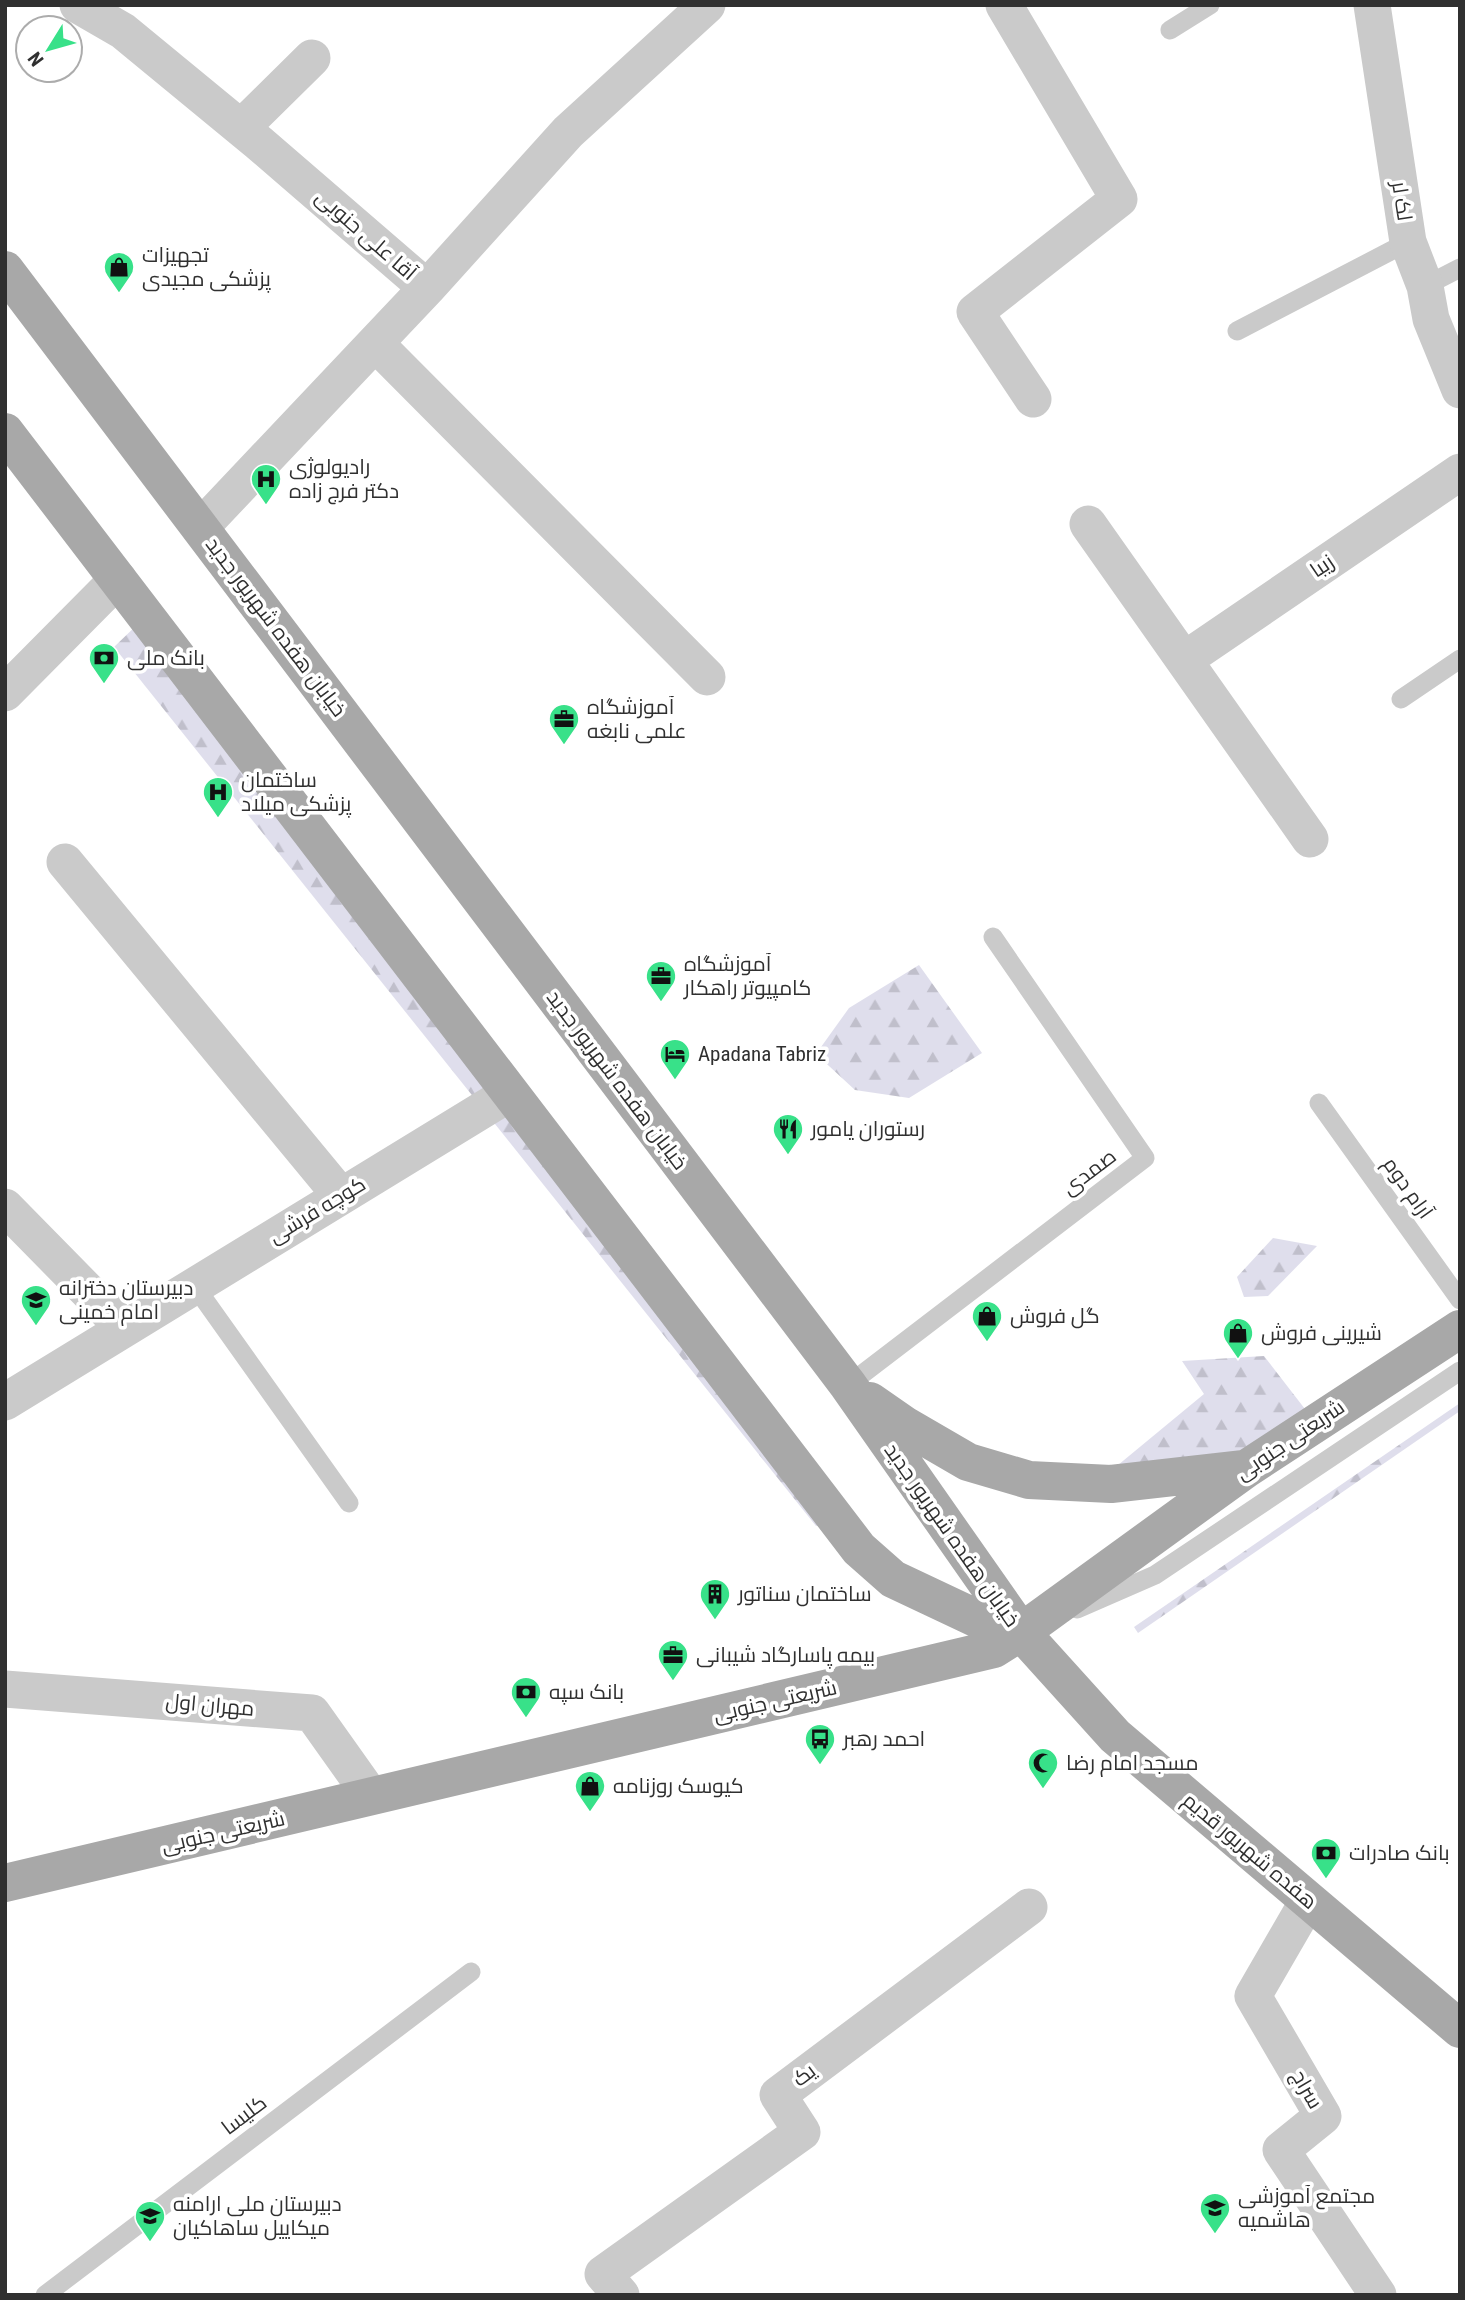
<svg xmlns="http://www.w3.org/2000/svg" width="1465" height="2300" viewBox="0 0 1465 2300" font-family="'Roboto Condensed',Cairo,sans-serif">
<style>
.forest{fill:url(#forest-firs)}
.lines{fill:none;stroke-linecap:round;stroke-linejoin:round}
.lane{stroke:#cacaca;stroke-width:19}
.street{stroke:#cacaca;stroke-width:37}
.primary{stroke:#a8a8a8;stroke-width:38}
.labels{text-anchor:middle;stroke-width:7;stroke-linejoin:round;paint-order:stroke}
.street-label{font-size:21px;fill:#303030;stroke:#fff}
.poi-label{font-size:21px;fill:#303030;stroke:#fff;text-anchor:start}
</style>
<defs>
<pattern id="forest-firs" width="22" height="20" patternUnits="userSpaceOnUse" patternTransform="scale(1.75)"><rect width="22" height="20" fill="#dfdeec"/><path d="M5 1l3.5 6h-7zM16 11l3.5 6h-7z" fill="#c0bfcb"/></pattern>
</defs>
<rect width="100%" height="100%" fill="#fff"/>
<path class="forest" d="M141,621l696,901 -21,4 -702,-879z
M919,965l63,88 -73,45 -54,-8 -39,-36 33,-46z
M1273,1238l44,8 -49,50 -24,1 -7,-20z
M1264,1356l51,66 -69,47 -134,1 92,-76 -22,-33z
M1460,1403v8l-322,222 -4,-6z"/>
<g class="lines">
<path class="lane" d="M1170,30l40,-25
M1425,286l35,-18
M1237,331l171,-89
M1401,699l59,-40
M1319,1103l141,197
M194,1285l155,218
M848,1385l297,-227 -152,-221
M1077,1609l78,-34 305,-204
M45,2295l426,-323"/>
<path class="street" d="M78,5l45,26 136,112 168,145 -227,240
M1004,5l115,194 -144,113 58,87
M1372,5l36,237 17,44 6,33 29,71
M241,128l71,-70
M427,288l141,-156 139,-127
M375,343l332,334
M1088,524l222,315
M1184,660l276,-188
M5,693l113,-114
M65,862l276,334
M5,1207l119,121
M5,1402l505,-309
M5,1689l307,24 59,83
M1308,1901l-55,95 70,120 -42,34 97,145
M621,2295l-18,-21 199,-142 -24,-37 251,-188"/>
<path class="primary" d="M5,270l843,1115 173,247 94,104 345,293
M5,432l854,1117 34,30 89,42 39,11
M870,1401l36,25 62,36 61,18 82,4 133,-15
M5,1883l989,-234 27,-17 225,-163 214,-140"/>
</g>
<defs>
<g id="shop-pin" transform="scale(1.575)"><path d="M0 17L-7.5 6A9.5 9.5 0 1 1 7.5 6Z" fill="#38e189" stroke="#fff"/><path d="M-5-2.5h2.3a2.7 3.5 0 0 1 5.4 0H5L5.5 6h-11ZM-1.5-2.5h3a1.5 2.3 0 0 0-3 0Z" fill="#111"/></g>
<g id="hospital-pin" transform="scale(1.575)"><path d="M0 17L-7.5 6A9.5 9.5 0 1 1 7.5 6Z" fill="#38e189" stroke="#fff"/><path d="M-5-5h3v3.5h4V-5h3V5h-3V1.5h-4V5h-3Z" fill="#111"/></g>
<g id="bank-pin" transform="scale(1.575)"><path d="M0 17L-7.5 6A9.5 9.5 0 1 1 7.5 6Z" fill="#38e189" stroke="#fff"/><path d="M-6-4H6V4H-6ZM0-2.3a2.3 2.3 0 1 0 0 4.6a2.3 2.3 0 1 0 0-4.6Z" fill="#111"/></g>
<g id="office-pin" transform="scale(1.575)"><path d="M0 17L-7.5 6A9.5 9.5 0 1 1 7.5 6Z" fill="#38e189" stroke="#fff"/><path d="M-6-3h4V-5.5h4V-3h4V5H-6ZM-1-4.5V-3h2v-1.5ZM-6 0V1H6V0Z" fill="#111"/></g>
<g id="hotel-pin" transform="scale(1.575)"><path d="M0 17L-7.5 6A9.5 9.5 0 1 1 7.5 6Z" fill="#38e189" stroke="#fff"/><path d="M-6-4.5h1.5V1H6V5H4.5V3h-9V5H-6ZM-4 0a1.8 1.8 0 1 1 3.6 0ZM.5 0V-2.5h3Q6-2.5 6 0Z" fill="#111"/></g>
<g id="restaurant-pin" transform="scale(1.575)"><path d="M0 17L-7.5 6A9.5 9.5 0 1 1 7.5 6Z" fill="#38e189" stroke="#fff"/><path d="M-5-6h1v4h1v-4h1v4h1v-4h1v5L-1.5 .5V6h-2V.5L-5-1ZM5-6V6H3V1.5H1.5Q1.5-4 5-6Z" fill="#111"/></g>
<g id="school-pin" transform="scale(1.575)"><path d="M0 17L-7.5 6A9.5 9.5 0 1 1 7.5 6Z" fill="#38e189" stroke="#fff"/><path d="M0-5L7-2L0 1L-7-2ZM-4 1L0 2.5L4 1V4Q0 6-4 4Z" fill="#111"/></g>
<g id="building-pin" transform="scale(1.575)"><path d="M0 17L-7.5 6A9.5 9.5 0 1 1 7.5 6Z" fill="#38e189" stroke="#fff"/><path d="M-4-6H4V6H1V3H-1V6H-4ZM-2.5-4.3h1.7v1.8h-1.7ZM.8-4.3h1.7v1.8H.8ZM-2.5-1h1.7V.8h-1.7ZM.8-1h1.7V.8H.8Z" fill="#111"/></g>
<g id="bus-pin" transform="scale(1.575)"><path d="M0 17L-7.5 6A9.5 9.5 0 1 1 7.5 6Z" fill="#38e189" stroke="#fff"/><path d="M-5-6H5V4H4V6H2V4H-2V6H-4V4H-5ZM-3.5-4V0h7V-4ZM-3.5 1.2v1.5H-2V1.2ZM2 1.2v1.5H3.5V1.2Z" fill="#111"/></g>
<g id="mosque-pin" transform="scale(1.575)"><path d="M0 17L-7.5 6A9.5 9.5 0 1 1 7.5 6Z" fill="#38e189" stroke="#fff"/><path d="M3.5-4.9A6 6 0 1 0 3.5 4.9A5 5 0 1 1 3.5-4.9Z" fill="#111"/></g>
</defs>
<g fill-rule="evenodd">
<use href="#shop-pin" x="119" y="267"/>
<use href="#hospital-pin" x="266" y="479"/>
<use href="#bank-pin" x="104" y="658"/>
<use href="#office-pin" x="564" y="719"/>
<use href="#hospital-pin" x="218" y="792"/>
<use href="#office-pin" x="661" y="976"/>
<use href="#hotel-pin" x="675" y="1054"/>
<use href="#restaurant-pin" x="788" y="1129"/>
<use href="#school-pin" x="36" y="1300"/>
<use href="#shop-pin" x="987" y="1316"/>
<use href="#shop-pin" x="1238" y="1333"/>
<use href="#building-pin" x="715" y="1594"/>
<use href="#office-pin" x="673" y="1655"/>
<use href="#bank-pin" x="526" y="1692"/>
<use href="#bus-pin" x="820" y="1739"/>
<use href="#mosque-pin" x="1043" y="1763"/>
<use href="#shop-pin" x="590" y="1786"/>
<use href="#bank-pin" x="1326" y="1853"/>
<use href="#school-pin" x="1215" y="2208"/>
<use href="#school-pin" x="150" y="2216"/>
</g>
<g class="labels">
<g class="street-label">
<text transform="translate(1402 201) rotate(81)" y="7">لک لر</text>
<text transform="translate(366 235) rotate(41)" y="7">آقا علی جنوبی</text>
<text transform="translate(1322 566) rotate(-34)" y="7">زیبا</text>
<text transform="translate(276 627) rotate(53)" y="7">خیابان هفده شهریور جدید</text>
<text transform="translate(617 1080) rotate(53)" y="7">خیابان هفده شهریور جدید</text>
<text transform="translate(1089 1172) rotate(-37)" y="7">صمدی</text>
<text transform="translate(1408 1188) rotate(55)" y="7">آرام دوم</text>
<text transform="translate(317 1210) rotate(-31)" y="7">کوچه فرشی</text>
<text transform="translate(1290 1440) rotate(-34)" y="7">شریعتی جنوبی</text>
<text transform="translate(952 1535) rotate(55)" y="7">خیابان هفده شهریور جدید</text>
<text transform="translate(775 1701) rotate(-13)" y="7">شریعتی جنوبی</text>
<text transform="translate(210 1705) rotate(5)" y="7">مهران اول</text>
<text transform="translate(223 1832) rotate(-13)" y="7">شریعتی جنوبی</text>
<text transform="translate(1250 1851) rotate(40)" y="7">هفده شهریور قدیم</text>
<text transform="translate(804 2075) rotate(-37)" y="7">یک</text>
<text transform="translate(1307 2089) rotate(60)" y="7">سراج</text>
<text transform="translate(244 2115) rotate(-37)" y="7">کلیسا</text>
</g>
<g class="poi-label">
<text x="142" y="262">تجهیزات<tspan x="142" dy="24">پزشکی مجیدی</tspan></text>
<text x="289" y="474">رادیولوژی<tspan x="289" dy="24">دکتر فرج زاده</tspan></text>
<text x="127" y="665">بانک ملی</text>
<text x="587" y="714">آموزشگاه<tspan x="587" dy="24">علمی نابغه</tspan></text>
<text x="241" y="787">ساختمان<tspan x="241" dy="24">پزشکی میلاد</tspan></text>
<text x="684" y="971">آموزشگاه<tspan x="684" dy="24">کامپیوتر راهکار</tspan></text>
<text x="698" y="1061">Apadana Tabriz</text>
<text x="811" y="1136">رستوران یامور</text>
<text x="59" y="1295">دبیرستان دخترانه<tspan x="59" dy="24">امام خمینی</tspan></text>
<text x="1010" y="1323">گل فروش</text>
<text x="1261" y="1340">شیرینی فروش</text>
<text x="738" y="1601">ساختمان سناتور</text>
<text x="696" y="1662">بیمه پاسارگاد شیبانی</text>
<text x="549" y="1699">بانک سپه</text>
<text x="843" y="1746">احمد رهبر</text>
<text x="1066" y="1770">مسجد امام رضا</text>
<text x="613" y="1793">کیوسک روزنامه</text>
<text x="1349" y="1860">بانک صادرات</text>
<text x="1238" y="2203">مجتمع آموزشی<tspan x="1238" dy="24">هاشمیه</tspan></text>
<text x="173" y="2211">دبیرستان ملی ارامنه<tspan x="173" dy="24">میکاییل ساهاکیان</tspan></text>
</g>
</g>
<rect width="1465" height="2300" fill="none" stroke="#303030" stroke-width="14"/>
<g transform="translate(49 49) rotate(233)"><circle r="33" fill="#ffffff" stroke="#acacac" stroke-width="2"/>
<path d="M0-5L12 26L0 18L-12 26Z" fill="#38e189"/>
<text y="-10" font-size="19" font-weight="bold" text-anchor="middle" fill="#303030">N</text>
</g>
</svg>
